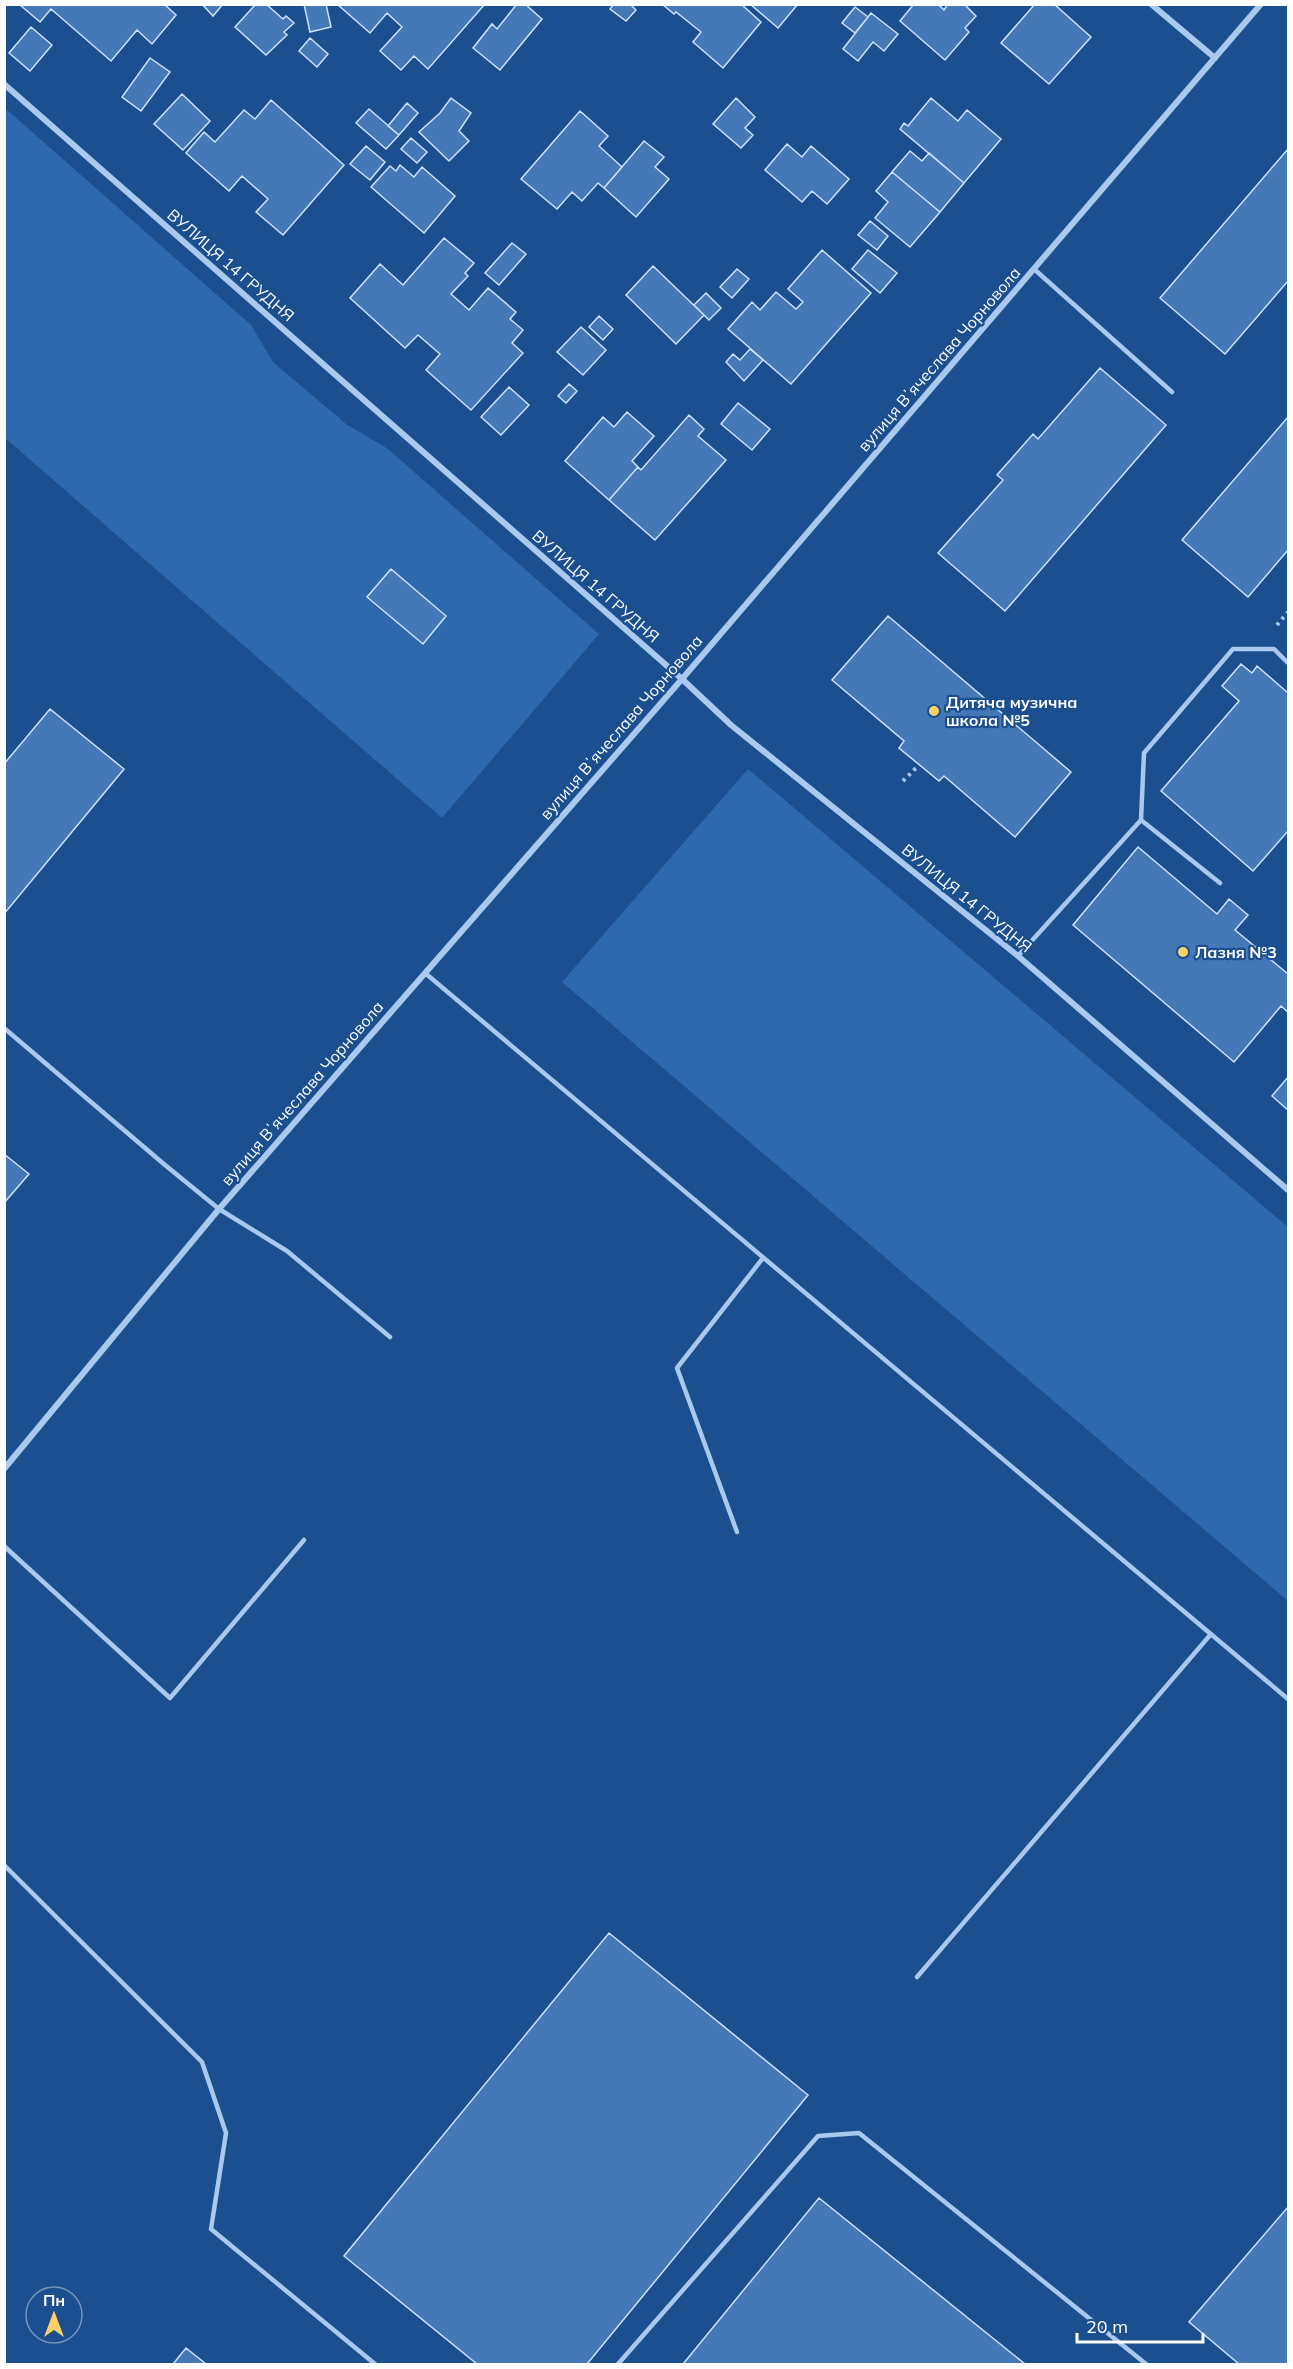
<svg xmlns="http://www.w3.org/2000/svg" width="1293" height="2369" viewBox="0 0 1293 2369" font-family="Mulish,sans-serif">
<style>
.green{fill:#2e69ad}
.building{fill:#4478b7;stroke:#cfe3fa;stroke-width:1.5}
.lines{fill:none;stroke-linecap:round;stroke-linejoin:round}
.path{stroke:#a9c9ee;stroke-width:4;stroke-dasharray:3 4.5;stroke-linecap:butt}
.service{stroke:#a9c9ee;stroke-width:4.5}
.minor{stroke:#a9c9ee;stroke-width:6}
.poi-dot{fill:#ffd166;stroke:#1b4f8f;stroke-width:2}
.labels{text-anchor:middle;stroke-width:4.5;stroke-linejoin:round;paint-order:stroke}
.street-label{font-size:16px;fill:#fff;stroke:#1b4f8f}
.poi-label{font-size:16px;font-weight:bold;fill:#fff;stroke:#1b4f8f;text-anchor:start}
</style>
<rect width="100%" height="100%" fill="#1b4f8f"/>
<path class="green" d="M5,108l246,217 22,37 73,62 42,25 211,185 -157,184 -437,-380z
M748,769l540,458v374l-726,-619z"/>
<path class="building" d="M19,4h145l12,11 -24,29 -15,-14 -26,31 -60,-52 -11,13z
M202,4h21l-10,12z
M256,4h10l17,15 3,-3 8,7 -10,9 3,3 -21,20 -31,-28z
M304,4h22l5,23 -21,5z
M337,4h148l-57,65 -14,-13 -13,14 -21,-19 22,-24 -15,-14 -17,20z
M517,4h8l17,15 -42,51 -27,-22 19,-24 5,5z
M614,4h16l6,6 -10,11 -16,-12z
M662,4h79l20,18 -38,46 -30,-26 8,-10 -25,-20 -2,2z
M750,4h48l-20,24z
M914,4h24l6,6 4,-6h16l12,12 -11,12 4,4 -24,28 -45,-39z
M1035,4h19l37,33 -42,47 -48,-41z
M855,7l13,10 -13,16 -13,-10z
M871,13l27,21 -14,17 -11,-9 -15,19 -15,-12z
M31,27l21,18 -22,26 -21,-18z
M310,38l18,16 -11,13 -18,-16z
M150,58l20,14 -29,39 -19,-14z
M182,94l28,27 -27,29 -29,-26z
M451,98l20,15 -12,18 10,10 -20,20 -30,-29 21,-19z
M736,98l19,19 -10,11 8,7 -12,13 -28,-24z
M931,98l27,23 9,-11 34,29 -37,44 -64,-54 4,-6 4,3z
M271,100l73,65 -61,70 -27,-23 12,-13 -26,-23 -13,15 -43,-38 18,-21 11,10 29,-32 11,9z
M407,103l11,10 -19,22 -11,-9z
M369,109l30,26 -13,14 -30,-26z
M580,111l28,25 -9,10 23,21 -18,21 -6,-5 -16,18 -10,-9 -15,17 -36,-30z
M411,138l16,14 -10,11 -16,-14z
M644,141l20,16 -9,10 14,12 -33,38 -32,-29z
M787,144l15,13 9,-11 38,33 -22,25 -15,-13 -10,11 -37,-32z
M366,146l19,16 -15,18 -20,-16z
M1288,149v132l-63,73 -65,-56z
M910,151l12,10 7,-8 35,30 -24,29 -48,-40z
M400,165l14,12 8,-10 33,29 -31,37 -53,-46 19,-21 6,5z
M892,172l48,40 -30,35 -35,-29 13,-16 -12,-11z
M870,221l18,15 -11,14 -19,-15z
M444,238l30,25 -9,10 3,3 -17,18 18,16 19,-22 28,24 -6,7 13,11 -11,13 11,10 -52,57 -45,-40 14,-16 -22,-19 -13,13 -55,-50 30,-34 23,21z
M512,243l14,11 -27,31 -14,-12z
M822,250l49,43 -80,91 -63,-55 24,-27 8,8 16,-18 20,17 7,-7 -15,-13z
M868,250l29,23 -17,20 -28,-24z
M653,266l51,49 -28,29 -50,-49z
M737,269l12,10 -17,19 -12,-11z
M706,293l15,15 -12,12 -15,-15z
M599,316l14,13 -10,11 -14,-13z
M581,327l25,23 -23,25 -26,-23z
M750,349l13,11 -19,21 -18,-19 7,-8 7,6z
M1100,368l66,57 -161,186 -67,-58 65,-73 -6,-5 36,-41 5,5z
M569,384l8,7 -11,12 -8,-7z
M509,387l20,18 -28,30 -20,-18z
M738,403l32,26 -18,21 -31,-26z
M627,412l27,24 -22,25 6,6 -29,33 -44,-39 38,-44 11,10z
M689,415l15,14 -6,7 28,24 -71,80 -46,-40 29,-33 3,3z
M1288,417v133l-40,47 -66,-57z
M391,569l55,47 -23,28 -56,-47z
M888,616l183,156 -56,65 -71,-61 -5,5 -40,-33 5,-7 -72,-61z
M1241,664l11,9 5,-7 31,27v138l-35,40 -92,-80 78,-90 -17,-15z
M50,709l74,60 -120,145v-150z
M1138,847l79,67 12,-15 19,16 -13,15 53,44v38l-7,-6 -47,56 -161,-137z
M1288,1077v33l-16,-14z
M4,1154l25,20 -25,29z
M609,1933l199,162 -221,269h-110l-133,-108z
M819,2198l206,166h-342z
M1288,2207v157h-49l-50,-42z
M186,2348l20,16h-33z"/>
<g class="lines">
<path class="path" d="M1277,625l11,-13
M903,781l16,-16"/>
<path class="service" d="M1034,269l138,123
M1141,820l3,-67 89,-104h41l14,14
M1018,956l123,-136 79,63
M425,973l863,726
M4,1028l161,137 54,44 68,42 103,86
M737,1532l-60,-164 86,-110
M4,1546l166,152 134,-158
M4,1865l198,197 24,71 -15,96 164,135
M917,1977l294,-343
M618,2364l200,-228 41,-3 287,231"/>
<path class="minor" d="M1151,4l64,54
M4,84l678,595 49,46 287,231 270,234
M4,1469l215,-260 463,-530 579,-675"/>
</g>
<g class="poi-dot">
<circle cx="934" cy="711" r="6"/>
<circle cx="1183" cy="952" r="6"/>
</g>
<g class="labels">
<g class="street-label">
<text transform="translate(231 265) rotate(41)" y="6">ВУЛИЦЯ 14 ГРУДНЯ</text>
<text transform="translate(939 359) rotate(-49)" y="6">вулиця Вʼячеслава Чорновола</text>
<text transform="translate(596 586) rotate(41)" y="6">ВУЛИЦЯ 14 ГРУДНЯ</text>
<text transform="translate(621 727) rotate(-49)" y="6">вулиця Вʼячеслава Чорновола</text>
<text transform="translate(967 898) rotate(39)" y="6">ВУЛИЦЯ 14 ГРУДНЯ</text>
<text transform="translate(302 1093) rotate(-49)" y="6">вулиця Вʼячеслава Чорновола</text>
</g>
<g class="poi-label">
<text x="946" y="708">Дитяча музична<tspan x="946" dy="18">школа №5</tspan></text>
<text x="1195" y="958">Лазня №3</text>
</g>
</g>
<rect width="1293" height="2369" fill="none" stroke="#ffffff" stroke-width="12"/>
<g transform="translate(54 2315)"><circle r="28" fill="#1b4f8f" stroke="#7695bc" stroke-width="1.5"/>
<path d="M0-4.5L10 22L0 15L-10 22Z" fill="#ffd166"/>
<text y="-9" font-size="16" font-weight="bold" text-anchor="middle" fill="#ffffff">Пн</text>
</g>
<path d="M1077 2333v9h126v-9" fill="none" stroke="#ffffff" stroke-width="3"/>
<text x="1086" y="2333" font-size="18" fill="#ffffff" stroke="#1b4f8f" stroke-width="4.5" paint-order="stroke">20 m</text>
</svg>
